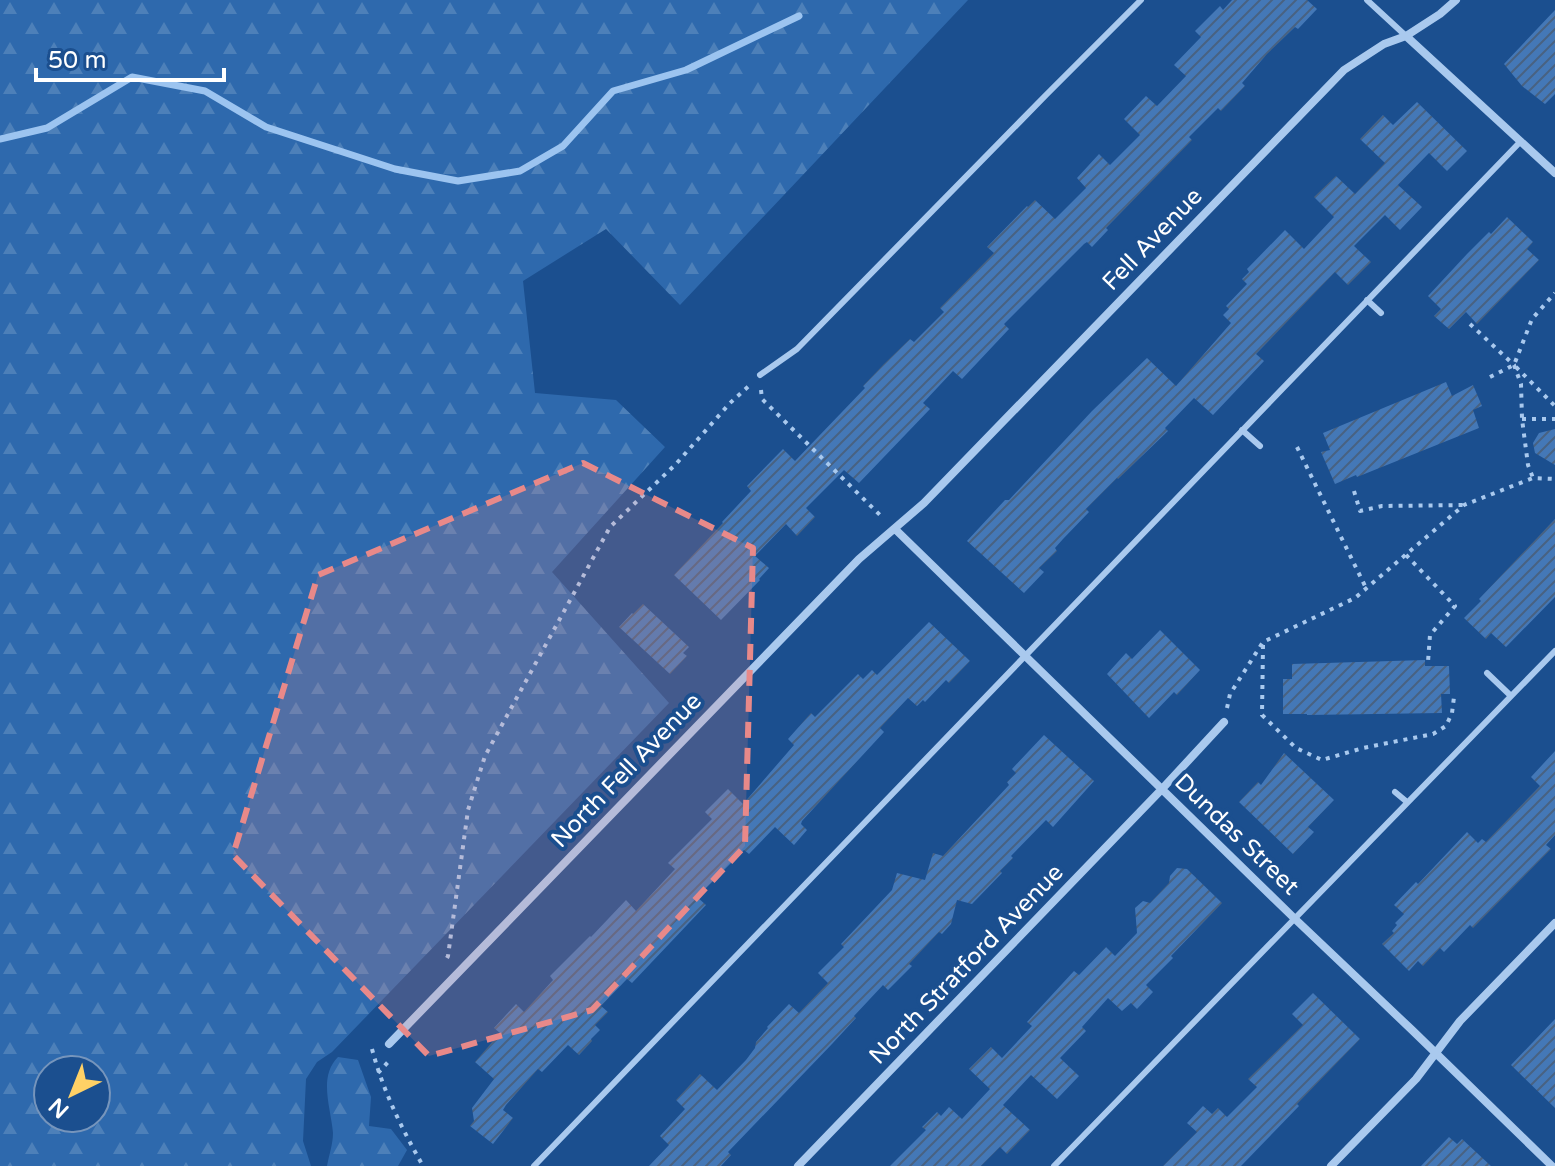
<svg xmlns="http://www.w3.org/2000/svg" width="1555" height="1166" viewBox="0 0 1555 1166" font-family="'Varela Round',sans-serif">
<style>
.forest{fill:url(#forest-firs);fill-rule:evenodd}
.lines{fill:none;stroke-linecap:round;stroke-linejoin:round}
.stream{stroke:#9cc4f0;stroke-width:7}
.building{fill:url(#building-hatch)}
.path{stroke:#a9c9ee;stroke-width:4;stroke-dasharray:4 6;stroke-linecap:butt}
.lane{stroke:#a9c9ee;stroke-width:6}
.street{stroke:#a9c9ee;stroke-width:8}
.marked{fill:#e88989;fill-opacity:0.2;stroke:#e88989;stroke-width:6;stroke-dasharray:16 10;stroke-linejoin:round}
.labels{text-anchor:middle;stroke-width:8;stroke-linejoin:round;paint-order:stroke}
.street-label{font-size:24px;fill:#fff;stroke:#1b4f8f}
</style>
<defs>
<pattern id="forest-firs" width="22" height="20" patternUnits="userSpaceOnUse" patternTransform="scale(2)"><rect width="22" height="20" fill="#2e69ad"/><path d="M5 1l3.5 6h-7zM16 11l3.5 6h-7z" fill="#4d80b9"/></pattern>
<pattern id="building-hatch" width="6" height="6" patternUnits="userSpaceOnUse" patternTransform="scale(2)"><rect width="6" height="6" fill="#4478b7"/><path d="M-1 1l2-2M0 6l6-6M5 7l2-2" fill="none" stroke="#486282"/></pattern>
</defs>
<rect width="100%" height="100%" fill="#1b4f8f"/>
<path class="forest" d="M0,0h968l-288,305 -74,-76 -83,52 12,112 81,7 49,47 -113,125 117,131 -337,349 -15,10 -11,17 -3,62 8,25h-311zM96,1070v48h-48v-48z
M338,1057l20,3 13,37 -2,29 22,3 16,21 -9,16h-71c2,-11 6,-22 6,-33 -2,-25 -15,-56 5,-76z"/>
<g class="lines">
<path class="stream" d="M0,139l47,-11 85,-51 73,14 61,36 129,42 63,12 62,-10 43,-25 50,-55 73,-21 113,-54"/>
</g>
<path class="building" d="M1232,0h75l10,9 -19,20 -3,-2 -28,27 -25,29 3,3 -24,25 -3,-3 -29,29 3,3 -86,88 2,2 -16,17 -5,-5 -3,2 -80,80 5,5 -47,50 -9,-8 -30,32 7,6 -71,74 -15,-13 -38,38 9,9 -18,19 -11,-12 -31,32 14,12 -10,11 1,1 -39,40 -47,-45 49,-52 -1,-1 29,-31 -4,-5 36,-37 12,12 70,-73 -2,-2 21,-22 26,-25 4,3 30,-30 -4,-4 54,-55 -7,-6 40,-41 1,1 7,-7 20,19 31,-31 -9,-10 22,-24 11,11 30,-30 -16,-16 22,-23 11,10 29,-30 -12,-11 27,-28 -6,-6 25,-25 3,4z
M1555,10v84l-10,10 -23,-18 -18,-22z
M1417,102l50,49 -20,20 -18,-18 -31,32 24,22 -22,23 -15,-15 -31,31 17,16 -23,23 -13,-13 -79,82 8,7 -51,54 -19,-17 -29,30 3,3 -50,48 -1,-1 -31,31 3,3 -26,27 -8,9 2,3 -18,17 5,4 -20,21 -57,-52 38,-41h4l83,-89 55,-53 29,28 55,-63 -8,-8 6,-6 -3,-3 21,-22 -5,-5 7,-7 -2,-3 38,-39 19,19 30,-32 -20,-20 22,-21 19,18 30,-31 -25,-24 23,-24 10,10z
M1507,217l26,25 -6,7 12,11 -62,64 -11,-12 -17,17 -15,-13 7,-7 -13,-13 39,-42 22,-22 2,2z
M1446,382l6,14 21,-11 9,21 -9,4 6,18 -122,49 -1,-2 -21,9 -14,-32 9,-2 -7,-17z
M1555,429v36l-20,-12 -2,-10 6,-10z
M1555,519v78l-49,50 -15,-14 -5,6 -22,-21 17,-17 -2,-2z
M643,604l46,43 -6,6 4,3 -17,18 -51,-47 13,-14 1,1z
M929,622l41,39 -21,22 -3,-3 -21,22 -2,-2 -6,6 -9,-8 -28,30 4,4 -82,89 -1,3 6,6 -13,15 -19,-18 -26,27 -5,-4 -47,47 9,8 -74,78 -5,-4 -26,27 7,6 -13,13 5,5 -9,9 1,2 -13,14 -11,-10 -26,27 -4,-3 -32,36 -3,5 10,8 -20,26 -23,-18 4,-5 -2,-13 22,-29 -19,-17 25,-29 -6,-5 22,-24 8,8 29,-32 -3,-4 40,-40 1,1 35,-37 10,11 39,-42 -7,-6 44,-44 -7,-7 23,-23 15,15 51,-59 -6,-6 23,-26 4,4 43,-43 5,5 9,-9 5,5z
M1160,630l40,40 -23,25 -3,-3 -25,26 -42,-44 19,-21 6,6z
M1425,660v6h24l1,28h-9l1,19 -135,2v-1h-24v-35h9v-15z
M1044,735l50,46 -41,46 -7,-7 -35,36 2,2 -13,13 2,2 -30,31 -15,-4 -6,24 -9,10 -3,-2 -30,32 3,2 -24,24 -5,-5 -29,31 2,2 -24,26 -104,108 3,3 -10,11h-72l20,-21 -9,-9 25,-27 -9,-9 24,-26 17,16 29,-30 9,-12 1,-6 12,-14 -1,-1 22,-23 10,9 29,-30 -10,-10 26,-26 -3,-3 51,-54 5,-17 28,7 8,-27 10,3 66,-71 -2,-3 9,-9 -4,-4z
M1555,751v84l-9,10 5,4 -78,79 -3,-3 -26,27 -4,-4 -17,18 -5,-5 -9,10 -27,-27 12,-11 -2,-2 5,-6 -2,-2 9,-9 -10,-9 22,-23 2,2 49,-52 11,11 4,-4 4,3 54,-56 -9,-9z
M1284,753l50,47 -26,27 6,5 -21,22 -54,-52 19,-20 3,3z
M1177,868l10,1 35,34 -51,53 2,2 -27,27 7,7 -16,17 -6,-6 -9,8 -14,-13 -26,29 4,4 -26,27 19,18 -22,23 -26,-24 -28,30 27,25 -23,24 -7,-7 -19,19h-91l36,-36 -4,-3 15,-15 4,4 8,-9 13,12 28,-30 -21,-20 22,-22 11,11 30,-32 -5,-4 47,-51 5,4 27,-28 9,9 22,-23 -2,-25 8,-7 7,2 19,-20 1,-7z
M1313,993l47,46 -63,65 2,2 -58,60h-78l34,-34 -10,-9 16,-17 9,8 6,-6 9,9 30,-30 -9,-8 55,-54 -11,-11z
M1555,1019v89l-44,-43z
M1449,1137l8,7 5,-5 29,27h-70z"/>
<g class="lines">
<path class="path" d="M1470,324l44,41 7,19 1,35 6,46 5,13
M1516,367l39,39
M1490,377l24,-12 18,-46 23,-26
M761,390l1,9 120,118
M1522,419h33
M1297,447l69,141
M1354,491l6,20 22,-5 82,-1
M1406,555l49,51 -25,29 -2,27
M1263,645l-1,70 34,33 26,12 41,-12 70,-14 13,-8 6,-13 2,-16
M1227,708l3,-14 33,-52 92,-44 109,-93 69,-27 22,1
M447,958l1,-2 20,-146 17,-54 125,-229 66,-63 54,-61 20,-18
M372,1049c11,42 30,80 51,117
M378,1073l12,-13"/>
<path class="lane" d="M1367,0l39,36
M1367,300l14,13
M760,375l37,-26 249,-254 95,-95
M1242,430l18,16
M1487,673l24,23
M1395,792l12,10
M534,1166l987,-1025
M1054,1166l501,-515"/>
<path class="street" d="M1406,36l149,137
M895,529l399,389 118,112 140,136
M389,1044l470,-485 65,-56 420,-433 40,-26 22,-8 34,-22 16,-14
M798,1166l364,-377 62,-67
M1331,1166l85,-87 44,-58 95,-98"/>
</g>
<path class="marked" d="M583,463l170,85 -8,298 -153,164 -163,46 -196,-201 85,-280z"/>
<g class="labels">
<g class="street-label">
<text transform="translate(1152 239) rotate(-46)" y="8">Fell Avenue</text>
<text transform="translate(626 770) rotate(-46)" y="8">North Fell Avenue</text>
<text transform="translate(1237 834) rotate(44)" y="8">Dundas Street</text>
<text transform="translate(966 964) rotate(-46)" y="8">North Stratford Avenue</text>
</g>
</g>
<g transform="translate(72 1094) rotate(223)"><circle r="38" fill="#1b4f8f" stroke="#7695bc" stroke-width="2"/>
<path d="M0-6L14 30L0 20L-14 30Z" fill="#ffd166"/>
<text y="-12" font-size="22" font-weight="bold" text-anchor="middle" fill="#ffffff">N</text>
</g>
<path d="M36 68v12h188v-12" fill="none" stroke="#ffffff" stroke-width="4"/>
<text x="48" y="68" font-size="24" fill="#ffffff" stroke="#1b4f8f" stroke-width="6" paint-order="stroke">50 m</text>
</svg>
